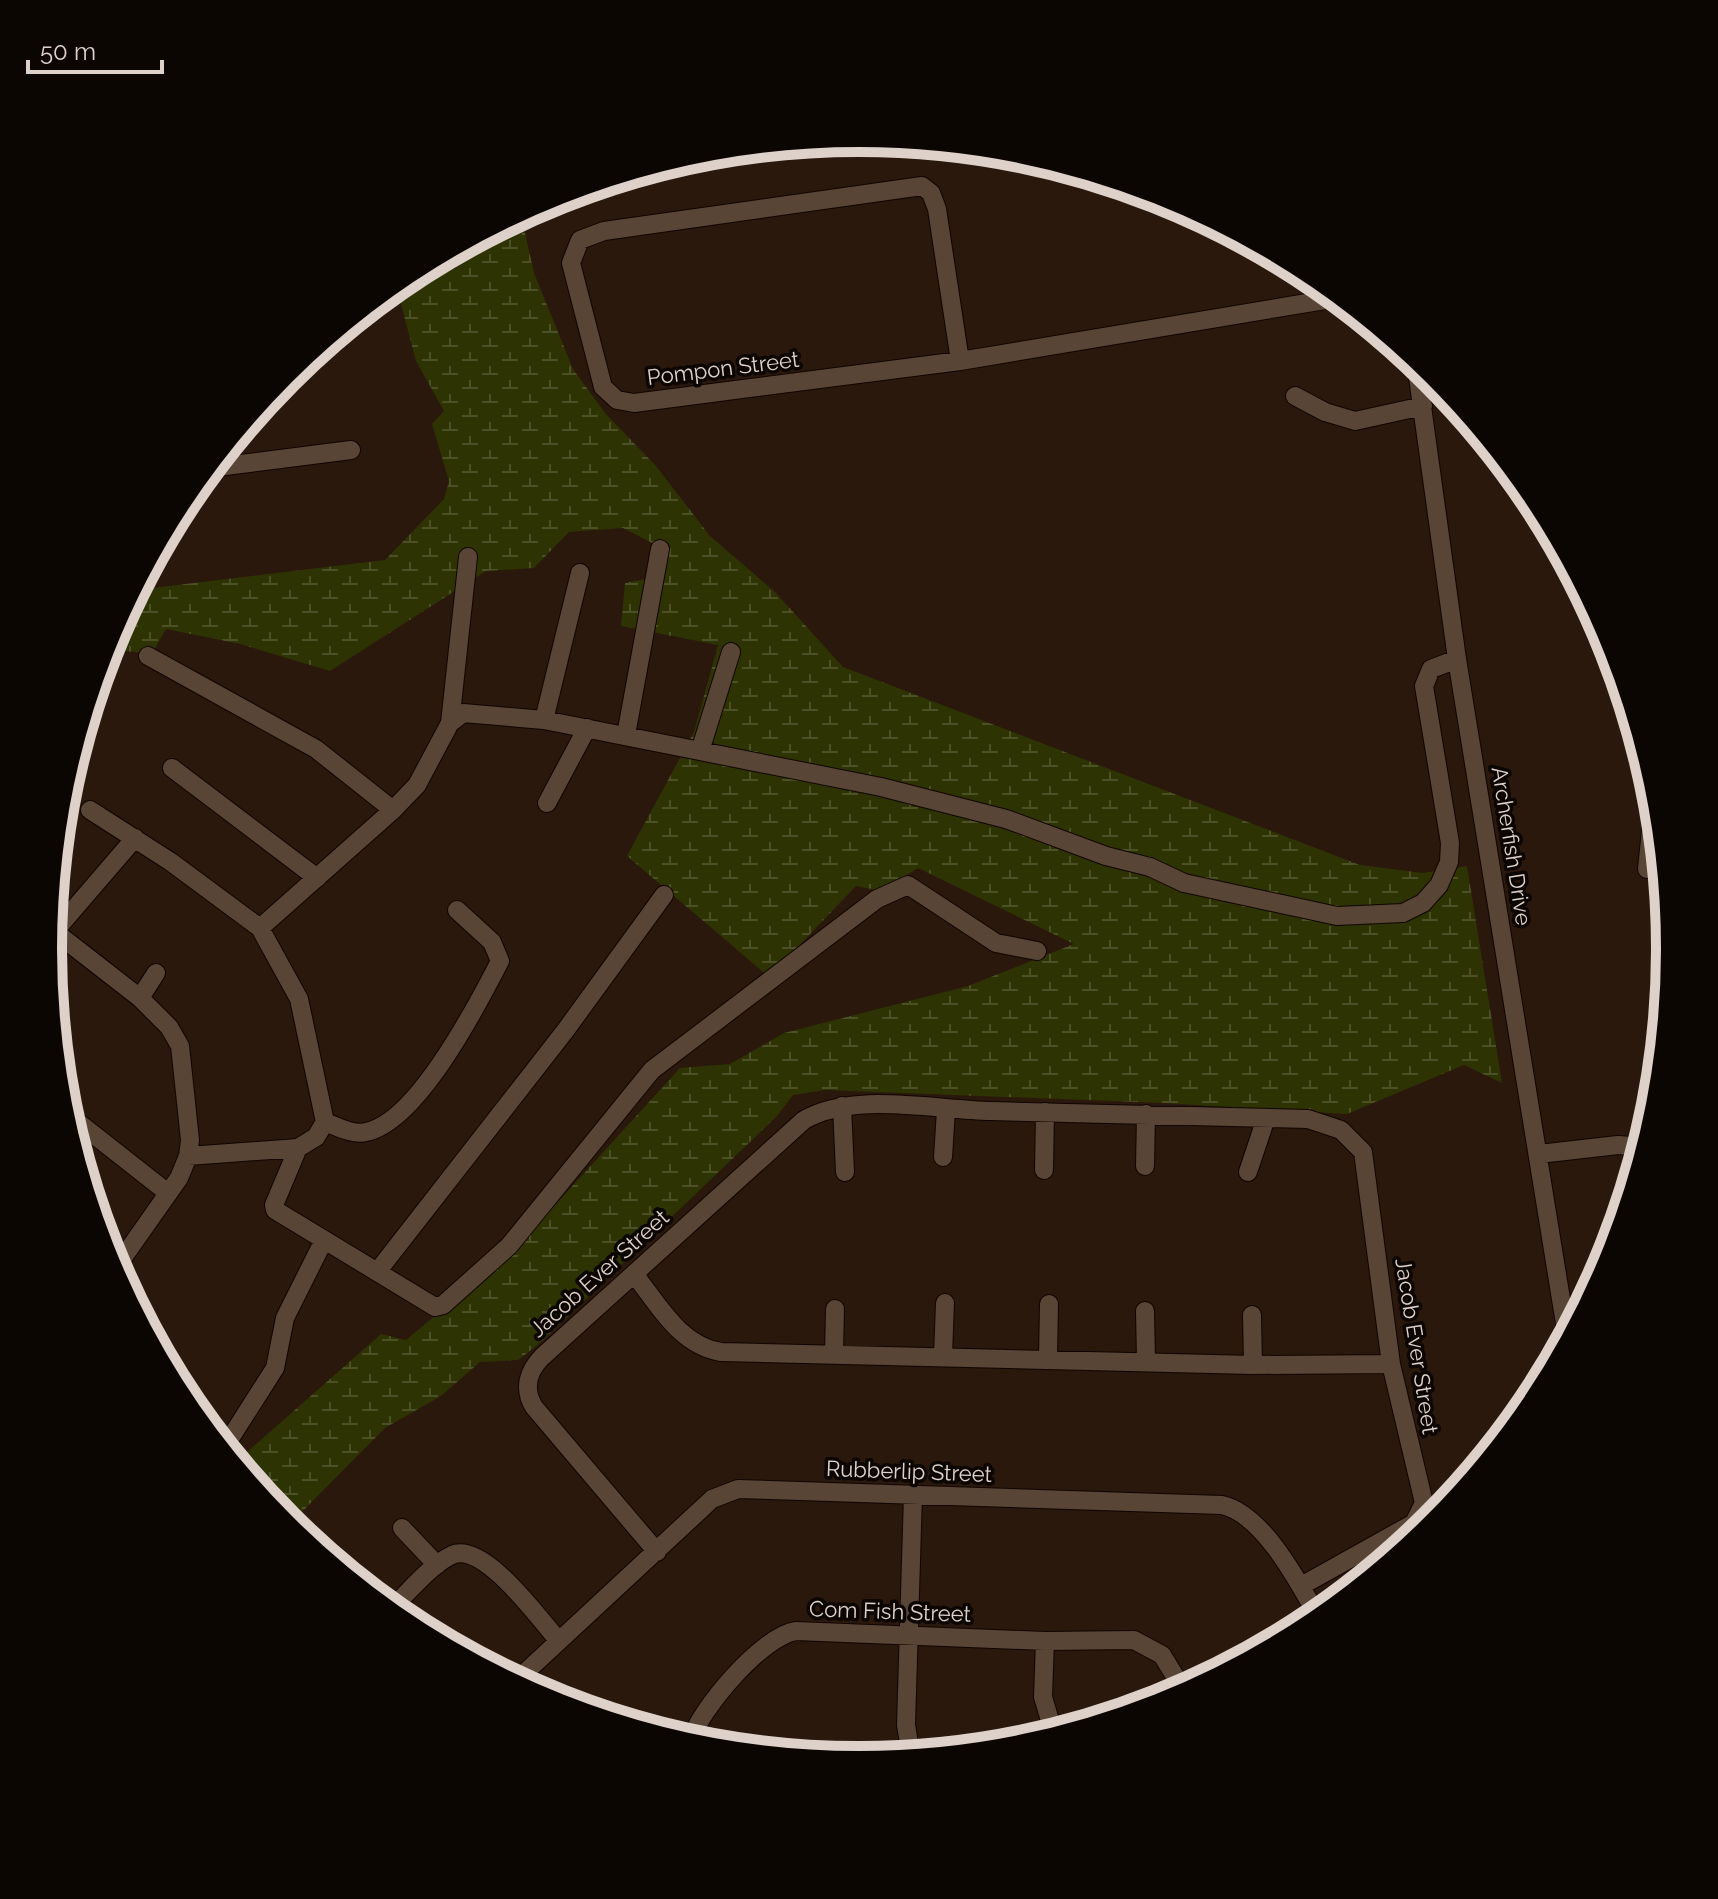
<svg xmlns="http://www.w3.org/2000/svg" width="1718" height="1899" viewBox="0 0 1718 1899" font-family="Raleway,sans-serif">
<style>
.wetland{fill:url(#wetland-marsh)}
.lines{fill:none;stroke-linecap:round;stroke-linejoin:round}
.minor-casing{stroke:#110400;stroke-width:20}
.minor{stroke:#584536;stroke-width:18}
.labels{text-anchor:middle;stroke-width:7;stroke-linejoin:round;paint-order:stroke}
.street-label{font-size:22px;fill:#ddd1c9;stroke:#0c0603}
.rim{fill:none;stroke:#ddd1c9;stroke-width:10}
</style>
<defs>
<pattern id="wetland-marsh" width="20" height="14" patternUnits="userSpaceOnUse" patternTransform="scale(2)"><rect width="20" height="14" fill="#2e3303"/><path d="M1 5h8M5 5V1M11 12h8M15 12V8" fill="none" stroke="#4c5026"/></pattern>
</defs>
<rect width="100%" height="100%" fill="#29180b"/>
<path class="wetland" d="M521,215l13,58 39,96 32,44 51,53 54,70 65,56 68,75 517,198 63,8 44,-7 35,217 -38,-18 -117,49 -183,-11 -339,-13 -32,5 -16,21 -237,227 -22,17 -38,2 -39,34 -56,32 -96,97 -53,-63 145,-128 25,6 109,-91 165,-181 50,-4 54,-31 184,-47 106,-42 -156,-76 -36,23 -26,-5 -87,91 -142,-121 67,-124 24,-87 -97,-19 4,-43 30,-6 3,-31 -35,-18 -54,4 -35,36 -48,3 -156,100 -90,-27 -74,-15 -14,25 -45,-5 29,-59 249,-30 59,-61 5,-18 -17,-57 12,-13 -28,-50 -20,-76 13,-10z"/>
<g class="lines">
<g class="minor-casing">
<path id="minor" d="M960,361l-23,-152 -6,-16 -9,-7 -318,45 -24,9 -9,23 32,124 14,13 17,3 326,-42 377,-63
M1416,363l41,296 110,677
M1295,396l30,16 30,9 68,-15
M210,468l141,-18
M148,656l168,93 77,61
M544,720l36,-147
M450,723l18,-166
M626,735l34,-186
M700,751l31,-99
M172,768l145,110
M547,803l40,-75
M90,810l81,52 89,66 39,71 26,123 -9,15 -18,11 -110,8
M1647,869l8,-77
M50,928l90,70 29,29 11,19 10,94 -2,16 -9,22 -64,91
M260,928l133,-118 24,-25 33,-62 13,-10 81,7 337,67 125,32 100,37 44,11 34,16 153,33 66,-3 20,-10 16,-18 10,-23 1,-19 -26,-157 7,-17 26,-10
M55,931l80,-93
M140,998l16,-25
M842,1106l3,66
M65,1112l103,81
M325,1122c13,5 28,13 41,10 51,-10 111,-126 134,-171l-8,-19 -35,-32
M298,1148l-24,57 1,5 160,97 8,-2 66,-59 143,-176 225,-171 31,-14 88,58 41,8
M1539,1154l79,-9 25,2
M943,1157l3,-47
M1145,1166l1,-52
M1044,1170l1,-58
M1248,1172l18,-54
M377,1272l188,-241 99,-136
M634,1274c25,31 45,71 87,78l532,13 138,-1
M1145,1311l1,50
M1252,1315l1,50
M834,1353l1,-44
M943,1355l2,-52
M1048,1358l1,-54
M224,1448l51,-80 10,-50 39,-78
M402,1528l35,37
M657,1552l-123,-145c-11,-18 -6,-36 8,-50l262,-237c50,-29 130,-10 187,-9 105,2 211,5 317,8l33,11 22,22 28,212 33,139 -10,20 -113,63
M391,1609c18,-17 38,-43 61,-54 32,-14 87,64 107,86
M1045,1641l-2,56 11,37
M516,1681l196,-182 26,-10 484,16c41,9 77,78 96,112
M690,1742c9,-32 72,-106 106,-111l249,10 89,-1 28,15 22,36
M911,1755l-5,-30 7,-230"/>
</g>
<use href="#minor" class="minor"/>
</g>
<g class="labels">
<g class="street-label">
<text transform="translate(723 368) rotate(-7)" y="8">Pompon Street</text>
<text transform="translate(1512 846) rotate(81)" y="8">Archerfish Drive</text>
<text transform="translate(599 1273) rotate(-42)" y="8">Jacob Ever Street</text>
<text transform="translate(1417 1346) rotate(81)" y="8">Jacob Ever Street</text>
<text transform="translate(909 1471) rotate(2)" y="8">Rubberlip Street</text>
<text transform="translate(890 1611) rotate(2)" y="8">Com Fish Street</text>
</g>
</g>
<path d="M0 0H1718V1899H0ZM62 949a797 797 0 1 1 1594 0a797 797 0 1 1-1594 0Z" fill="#0c0603" fill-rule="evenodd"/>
<path class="rim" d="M62 949a797 797 0 1 1 1594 0a797 797 0 1 1-1594 0Z"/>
<path d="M28 60v12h134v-12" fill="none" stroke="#ddd1c9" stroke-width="4"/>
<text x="40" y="60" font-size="24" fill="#ddd1c9" stroke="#0c0603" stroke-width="6" paint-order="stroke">50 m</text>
</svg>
